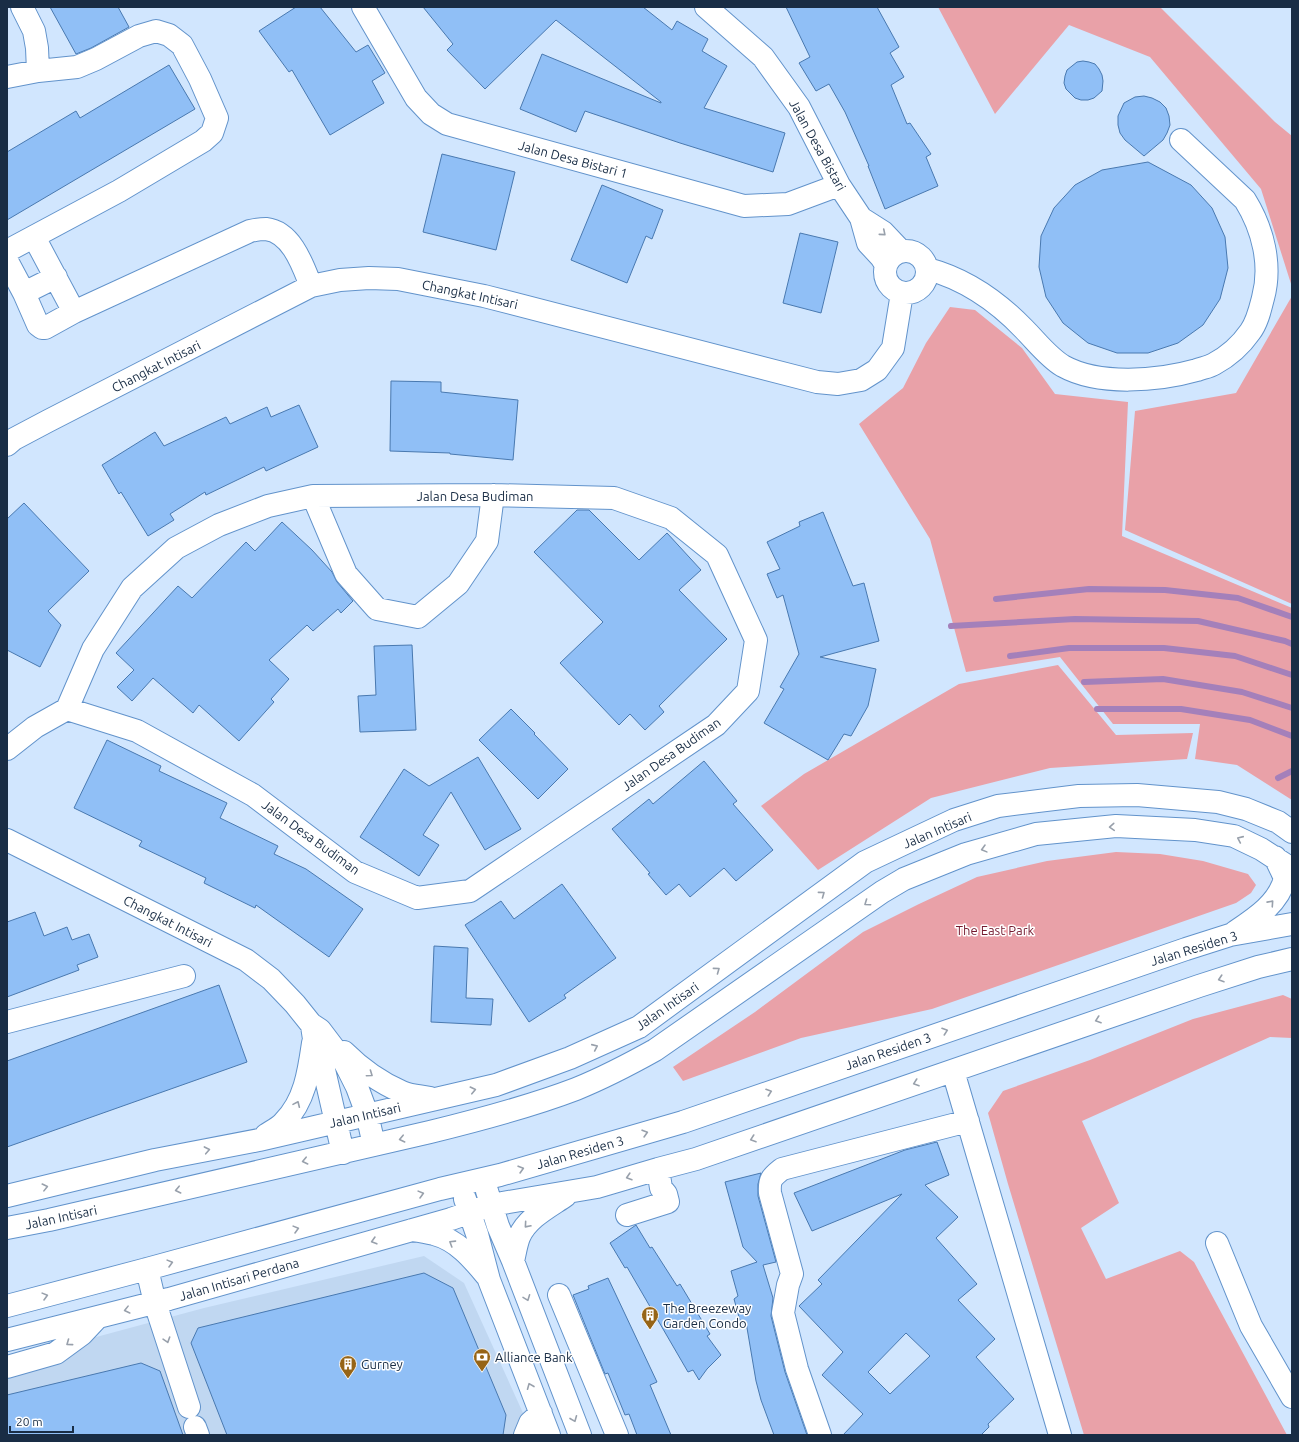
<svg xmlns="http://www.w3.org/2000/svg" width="1299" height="1442" viewBox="0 0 1299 1442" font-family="Ubuntu,sans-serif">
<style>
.built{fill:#c0d7f1}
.green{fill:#e9a1a8}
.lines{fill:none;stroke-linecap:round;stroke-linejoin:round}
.stream{stroke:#a480ba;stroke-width:6}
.building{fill:#90bff6;stroke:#4979b0;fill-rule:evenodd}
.minor-casing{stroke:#6293cb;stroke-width:24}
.minor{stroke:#fff;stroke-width:22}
.oneway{stroke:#98a0ab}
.labels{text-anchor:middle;stroke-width:3;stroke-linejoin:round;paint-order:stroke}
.street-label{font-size:13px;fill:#192d45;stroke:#fff}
.park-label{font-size:13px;fill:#741a2f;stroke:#fff}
.poi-label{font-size:13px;fill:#192d45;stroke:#fff;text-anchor:start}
</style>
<rect width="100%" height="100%" fill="#d1e6fe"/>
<path class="built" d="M424,1256l40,27 69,152h-526v-74l197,-53z"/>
<path class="green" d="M938,7h222l115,115 17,14v151l-31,-98 -111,-132 -81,-32 -74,89z
M1292,296v308l-167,-74 10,-119 101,-18z
M950,307l25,3 47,38 33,46 73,8 -6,134 170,72v192l-55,-35 -42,-6 5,-35h-87l-53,-67 -94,15 -36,-133 -71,-115 44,-36 23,-45z
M1058,665l58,70 77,-2 -6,26 -137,9 -119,30 -113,72 -57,-64 43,-32 155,-90z
M1116,852l44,2 43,7 45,13 8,11 -5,8 -15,10 -304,106 -131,29 -118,43 -10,-14 82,-55 108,-80 56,-28 58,-27 70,-16z
M1283,995l9,4v39l-22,-1 -188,84 37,82 -38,25 25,51 74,-28 14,11 93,173h-203l-76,-251 -20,-71 15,-22 87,-31 103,-41z"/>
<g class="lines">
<path class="stream" d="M996,599l93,-10 76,1 73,8 54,19
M951,626l124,-7 123,2 87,20 7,3
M1010,656l59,-8h95l71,8 57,19
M1084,682l79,-3 79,13 50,16
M1097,709h84l69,11 42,16
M1278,778l14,-7"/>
</g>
<path class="building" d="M50,7h68l11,20 -38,21 -15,6z
M296,7h24l36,45 12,-7 17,28 -13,8 12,22 -54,32 -38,-65 -3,2 -30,-41z
M423,7h220l29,23 5,-9 31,18 -6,12 25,15 -23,42 81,25 -12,39 -93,-29 -95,-32 -9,21 -56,-23 22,-55 119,49v-1l-105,-82 -71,69 -38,-39 6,-6z
M786,7h91l22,40 -9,6 14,24 -13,8 16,39 3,-1 21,31 -5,3 12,29 -53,23 -17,-43h1l-24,-54 -16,-28 -13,7 -17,-28 11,-6z
M1083,61l6,1 6,2 4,5 3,6 1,6 -1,10 -8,7 -6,2h-7l-6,-2 -9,-9 -2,-6 1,-7 2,-6 10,-8z
M169,65l26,44 -188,111v-68l69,-41 4,7z
M1144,96l8,2 8,4 6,6 3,8 1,9 -3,8 -4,7 -19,16 -19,-16 -5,-7 -2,-8v-9l6,-13 11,-6z
M442,154l73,18 -19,78 -73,-18z
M1148,162l43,23 21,23 13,29 3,31 -8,31 -17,26 -25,18 -30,10h-31l-29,-10 -25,-20 -17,-26 -7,-30 2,-31 13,-28 21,-23 27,-15z
M602,185l61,25 -11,29 -6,-3 -19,47 -56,-23z
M800,233l38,9 -17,71 -38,-10z
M391,381l50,1v10l77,8 -5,60 -63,-6v-1l-60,-2z
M299,405l19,42 -52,24 -2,-4 -58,28 -1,-3 -35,22 4,6 -26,16 -27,-44 -2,2 -17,-29 53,-33 9,14 62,-29 4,7 37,-17 4,10z
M24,503l65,68 -41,40 13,14 -21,42 -33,-17v-131z
M577,510h12l50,50 28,-27 34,37 -22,20 48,49 -68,67 5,6 -19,18 -15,-16 -11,11 -59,-62 43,-41 -69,-70z
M823,512l30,74 11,-3 15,58 -59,16 56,12 -8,37 -17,30 -7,-2 -16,26 -64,-37 20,-34 -4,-2 19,-33 -16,-59 -6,3 -10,-24 13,-5 -13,-27 33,-16 -1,-4z
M282,522l30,28 20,22 5,10 16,19 -12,12 -3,-4 -25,22 -6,-6 -38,35 20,19 -18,20 3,3 -35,39 -40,-36 -6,8 -40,-35 -21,23 -15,-14 17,-17 -18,-17 62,-67 14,12 54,-56 9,9z
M412,645l4,85 -56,2 -2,-36 18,-1 -2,-49z
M511,709l24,24 -1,1 34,35 -30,30 -59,-59z
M107,740l54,26 -2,5 68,32 -7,15 58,28 -4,8 32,15 57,40 -34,48 -73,-52 -1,3 -51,-25 2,-5 -67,-32 3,-5 -68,-33z
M478,757l43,72 -36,21 -34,-58 -28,43 16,10 -20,31 -59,-39 44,-68 25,17z
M704,761l33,40 -4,3 40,46 -37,31 -12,-13 -34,29 -11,-13 -13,11 -18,-21 2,-1 -38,-44 37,-30 4,5z
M562,884l54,74 -52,37 2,3 -37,24 -64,-97 36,-24 13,18z
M35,912l9,24 23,-9 5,13 17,-6 9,23 -21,8 2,5 -72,27v-75z
M434,946l34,2 -2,50 27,1 -2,26 -60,-3z
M219,985l28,77 -240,85v-86z
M937,1142l12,33 -24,10 33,32 -22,21 41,46 -19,16 37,39 -19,18 38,42 -26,25 1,3 -8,8h-138l20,-21 -41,-39 21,-23 -44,-46 23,-22 -4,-4 84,-86 -90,37 -18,-38 111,-43zM906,1333l24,23 -40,38 -22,-22z
M761,1173l-3,11v12l18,66 -13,3 10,33 -2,18 14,56 22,63h-33l-13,-35 -5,-19 -10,-59 -5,2 -7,-25 4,-3 -7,-25 26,-9 -14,-15 -18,-65z
M636,1225l14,23 2,-1 25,39 3,-2 30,50 -3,2 14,19 -14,14 -8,11 -6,-10 -5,2 -61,-105 -2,1 -15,-25z
M424,1273l29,15 53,127 -3,20h-276l-36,-92 7,-15z
M608,1278l49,104 -7,3 21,50h-34l-8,-21 -4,1 -17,-42 -3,1 -32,-79 16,-6 -1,-3z
M141,1363l19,8 23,64h-176v-40z"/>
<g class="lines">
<g class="minor-casing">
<path id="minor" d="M22,7l12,24 3,17 1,23
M363,7l53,91 15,16 16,10 297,82 44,-2 51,-19
M706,7l57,50 36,50 40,78 22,33
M7,77l31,-6 39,-4 19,-8 43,-23 17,-5 13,4 13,10 18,34 17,39 -5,15 -9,8 -84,50 -112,60
M34,237l40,75
M885 272a21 21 0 1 1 42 0a21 21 0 1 1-42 0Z
M7,261l17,32 14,32 4,3h3l29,-16 176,-81c5,-1 11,-2 16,-2 26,3 37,37 45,57
M886,265l-5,-8 -13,-14 -7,-25 22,14 18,19
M928,269c37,10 69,32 96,60 12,12 24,28 39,37 36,20 95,15 134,4 5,-2 12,-3 17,-6 13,-7 27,-19 36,-32 7,-9 10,-22 13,-34 9,-33 0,-69 -18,-98l-64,-60
M24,293l32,-16
M7,445l7,-6 34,-18 263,-135 29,-6 29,-2 29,1 86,17 333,86 21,2 23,-4 16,-10 16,-22 9,-55
M313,496l33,78 31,35 41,8 40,-33 29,-43 6,-46
M7,749l28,-22 32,-18 26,-60 39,-61 44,-40 43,-23 49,-19 45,-10 180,-1 121,3 57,20 46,37 39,85 -8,51 -32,34 -246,166 -53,7 -62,-26 -102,-77 -116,-64 -70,-22
M7,840l239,120 25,19 24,25 16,20 9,6 25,33 12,24 10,27 7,31
M1235,932c21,-14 44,-29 50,-54l-10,-21
M7,1022l177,-46
M312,1026l2,13 8,22 21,92
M344,1052c16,16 37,31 58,40 9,4 19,4 28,6
M953,1071l107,364
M266,1135c6,-4 14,-8 18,-13 21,-21 25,-51 29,-79
M487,1191l11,35 15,35 67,174
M7,1196l148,-36 104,-20 237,-55 74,-27 69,-31 226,-165 89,-42 44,-14 81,-10 58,-1 81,7 28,7 32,13 14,10
M465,1199l12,35 12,46 60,155
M627,1215l41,-13 -2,-8 -5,-6 -3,-19
M7,1228l42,-8 381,-88c49,-12 99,-25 146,-43 27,-11 54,-25 79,-39l227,-158 22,-13 62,-25 70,-20 80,-8 79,4 39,6 27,13 31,20
M412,1230c8,1 15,2 22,4 23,6 38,24 52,41
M1217,1243l34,83 41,71
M513,1261c2,-8 3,-16 6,-24 8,-19 30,-30 46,-41
M147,1269l8,34 34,104
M559,1295l58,140
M7,1306l140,-37 293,-80 60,-14 183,-53 503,-173 44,-14 62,-11
M7,1340l162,-41 282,-80 40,-14 106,-18 61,-18 38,-10 503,-173 59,-19 34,-8
M7,1367l49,-14 26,-19 15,-16
M195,1427l3,8
M525,1435l5,-12 11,-10
M820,1435l-23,-66 -14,-56 5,-28 4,-11 -22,-81c-1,-14 2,-16 12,-24l186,-48"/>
</g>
<use href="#minor" class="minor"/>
</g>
<defs><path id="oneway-chevron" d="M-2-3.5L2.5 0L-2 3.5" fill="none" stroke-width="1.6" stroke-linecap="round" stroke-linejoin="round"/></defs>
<g class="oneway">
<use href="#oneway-chevron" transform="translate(883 233) rotate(40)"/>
<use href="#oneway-chevron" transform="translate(1112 827) rotate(176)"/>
<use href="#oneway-chevron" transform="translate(1240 839) rotate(-156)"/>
<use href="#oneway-chevron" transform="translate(984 849) rotate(165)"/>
<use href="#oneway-chevron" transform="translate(822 894) rotate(-36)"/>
<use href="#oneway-chevron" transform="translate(867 903) rotate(145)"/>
<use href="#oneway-chevron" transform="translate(1271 903) rotate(-48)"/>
<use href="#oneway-chevron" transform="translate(717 970) rotate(-36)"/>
<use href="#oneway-chevron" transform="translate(1221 979) rotate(162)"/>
<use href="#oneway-chevron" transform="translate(1098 1020) rotate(161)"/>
<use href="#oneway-chevron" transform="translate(945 1031) rotate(-19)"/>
<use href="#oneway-chevron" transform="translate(595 1047) rotate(-24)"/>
<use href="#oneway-chevron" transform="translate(370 1074) rotate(35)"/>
<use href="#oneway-chevron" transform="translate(916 1083) rotate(161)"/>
<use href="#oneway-chevron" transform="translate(473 1090) rotate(-13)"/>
<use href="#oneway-chevron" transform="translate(769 1092) rotate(-19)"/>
<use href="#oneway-chevron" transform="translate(297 1104) rotate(-66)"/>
<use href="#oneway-chevron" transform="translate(645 1133) rotate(-16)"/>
<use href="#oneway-chevron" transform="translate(402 1139) rotate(167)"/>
<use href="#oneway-chevron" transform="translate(753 1139) rotate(161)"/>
<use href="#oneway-chevron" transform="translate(207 1150) rotate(-11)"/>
<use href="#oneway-chevron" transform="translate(305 1161) rotate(167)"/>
<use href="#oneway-chevron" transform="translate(521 1169) rotate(-16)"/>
<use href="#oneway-chevron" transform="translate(629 1177) rotate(163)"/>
<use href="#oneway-chevron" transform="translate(45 1187) rotate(-14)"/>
<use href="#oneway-chevron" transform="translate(178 1190) rotate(167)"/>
<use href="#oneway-chevron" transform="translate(421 1194) rotate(-15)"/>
<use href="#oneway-chevron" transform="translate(527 1225) rotate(131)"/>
<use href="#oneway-chevron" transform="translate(296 1229) rotate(-15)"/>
<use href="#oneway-chevron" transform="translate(374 1241) rotate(164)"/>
<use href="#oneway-chevron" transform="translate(452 1243) rotate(-148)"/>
<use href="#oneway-chevron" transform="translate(170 1263) rotate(-15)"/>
<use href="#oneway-chevron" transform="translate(45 1296) rotate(-15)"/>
<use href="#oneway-chevron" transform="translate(527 1298) rotate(69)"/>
<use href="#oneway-chevron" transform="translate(127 1310) rotate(166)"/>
<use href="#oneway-chevron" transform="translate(167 1340) rotate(72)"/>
<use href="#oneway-chevron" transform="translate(69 1343) rotate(144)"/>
<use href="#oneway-chevron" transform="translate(530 1386) rotate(-112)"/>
<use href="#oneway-chevron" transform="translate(574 1419) rotate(68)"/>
</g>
<defs>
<g id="building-pin" transform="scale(0.9)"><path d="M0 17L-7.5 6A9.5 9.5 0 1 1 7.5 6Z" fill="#966416" stroke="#fff"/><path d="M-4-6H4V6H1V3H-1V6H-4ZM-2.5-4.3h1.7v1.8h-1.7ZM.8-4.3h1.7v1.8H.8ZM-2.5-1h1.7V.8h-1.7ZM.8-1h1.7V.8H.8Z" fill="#fff"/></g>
<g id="bank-pin" transform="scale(0.9)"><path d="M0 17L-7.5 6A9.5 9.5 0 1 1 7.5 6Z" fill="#966416" stroke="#fff"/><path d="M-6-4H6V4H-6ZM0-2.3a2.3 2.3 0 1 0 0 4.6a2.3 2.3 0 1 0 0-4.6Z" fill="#fff"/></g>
</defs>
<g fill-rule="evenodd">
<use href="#building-pin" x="650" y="1315"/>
<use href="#bank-pin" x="482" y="1357"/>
<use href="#building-pin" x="348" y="1364"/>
</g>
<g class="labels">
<g class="street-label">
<text transform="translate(818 145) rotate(61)" y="5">Jalan Desa Bistari</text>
<text transform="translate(573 159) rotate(15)" y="5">Jalan Desa Bistari 1</text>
<text transform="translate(470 294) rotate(12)" y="5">Changkat Intisari</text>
<text transform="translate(156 366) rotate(-27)" y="5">Changkat Intisari</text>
<text x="475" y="501">Jalan Desa Budiman</text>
<text transform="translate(671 754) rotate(-35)" y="5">Jalan Desa Budiman</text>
<text transform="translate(937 830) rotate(-23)" y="5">Jalan Intisari</text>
<text transform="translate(311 837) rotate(36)" y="5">Jalan Desa Budiman</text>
<text transform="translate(168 921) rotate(27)" y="5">Changkat Intisari</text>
<text transform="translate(1194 948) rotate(-17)" y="5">Jalan Residen 3</text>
<text transform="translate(667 1006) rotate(-35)" y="5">Jalan Intisari</text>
<text transform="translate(888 1051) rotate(-19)" y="5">Jalan Residen 3</text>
<text transform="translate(365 1115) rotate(-13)" y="5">Jalan Intisari</text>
<text transform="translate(580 1152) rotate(-16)" y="5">Jalan Residen 3</text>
<text transform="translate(61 1217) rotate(-12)" y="5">Jalan Intisari</text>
<text transform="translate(239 1279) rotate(-16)" y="5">Jalan Intisari Perdana</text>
</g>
<g class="park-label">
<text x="995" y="935">The East Park</text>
</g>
<g class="poi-label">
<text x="663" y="1313">The Breezeway<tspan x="663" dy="15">Garden Condo</tspan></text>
<text x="495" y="1362">Alliance Bank</text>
<text x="361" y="1369">Gurney</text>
</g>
</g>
<rect width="1299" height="1442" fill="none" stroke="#192d45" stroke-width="16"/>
<path d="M10 1426v6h63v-6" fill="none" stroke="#192d45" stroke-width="2"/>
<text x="16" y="1426" font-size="12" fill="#192d45" stroke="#ffffff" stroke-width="3" paint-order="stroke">20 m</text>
</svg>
